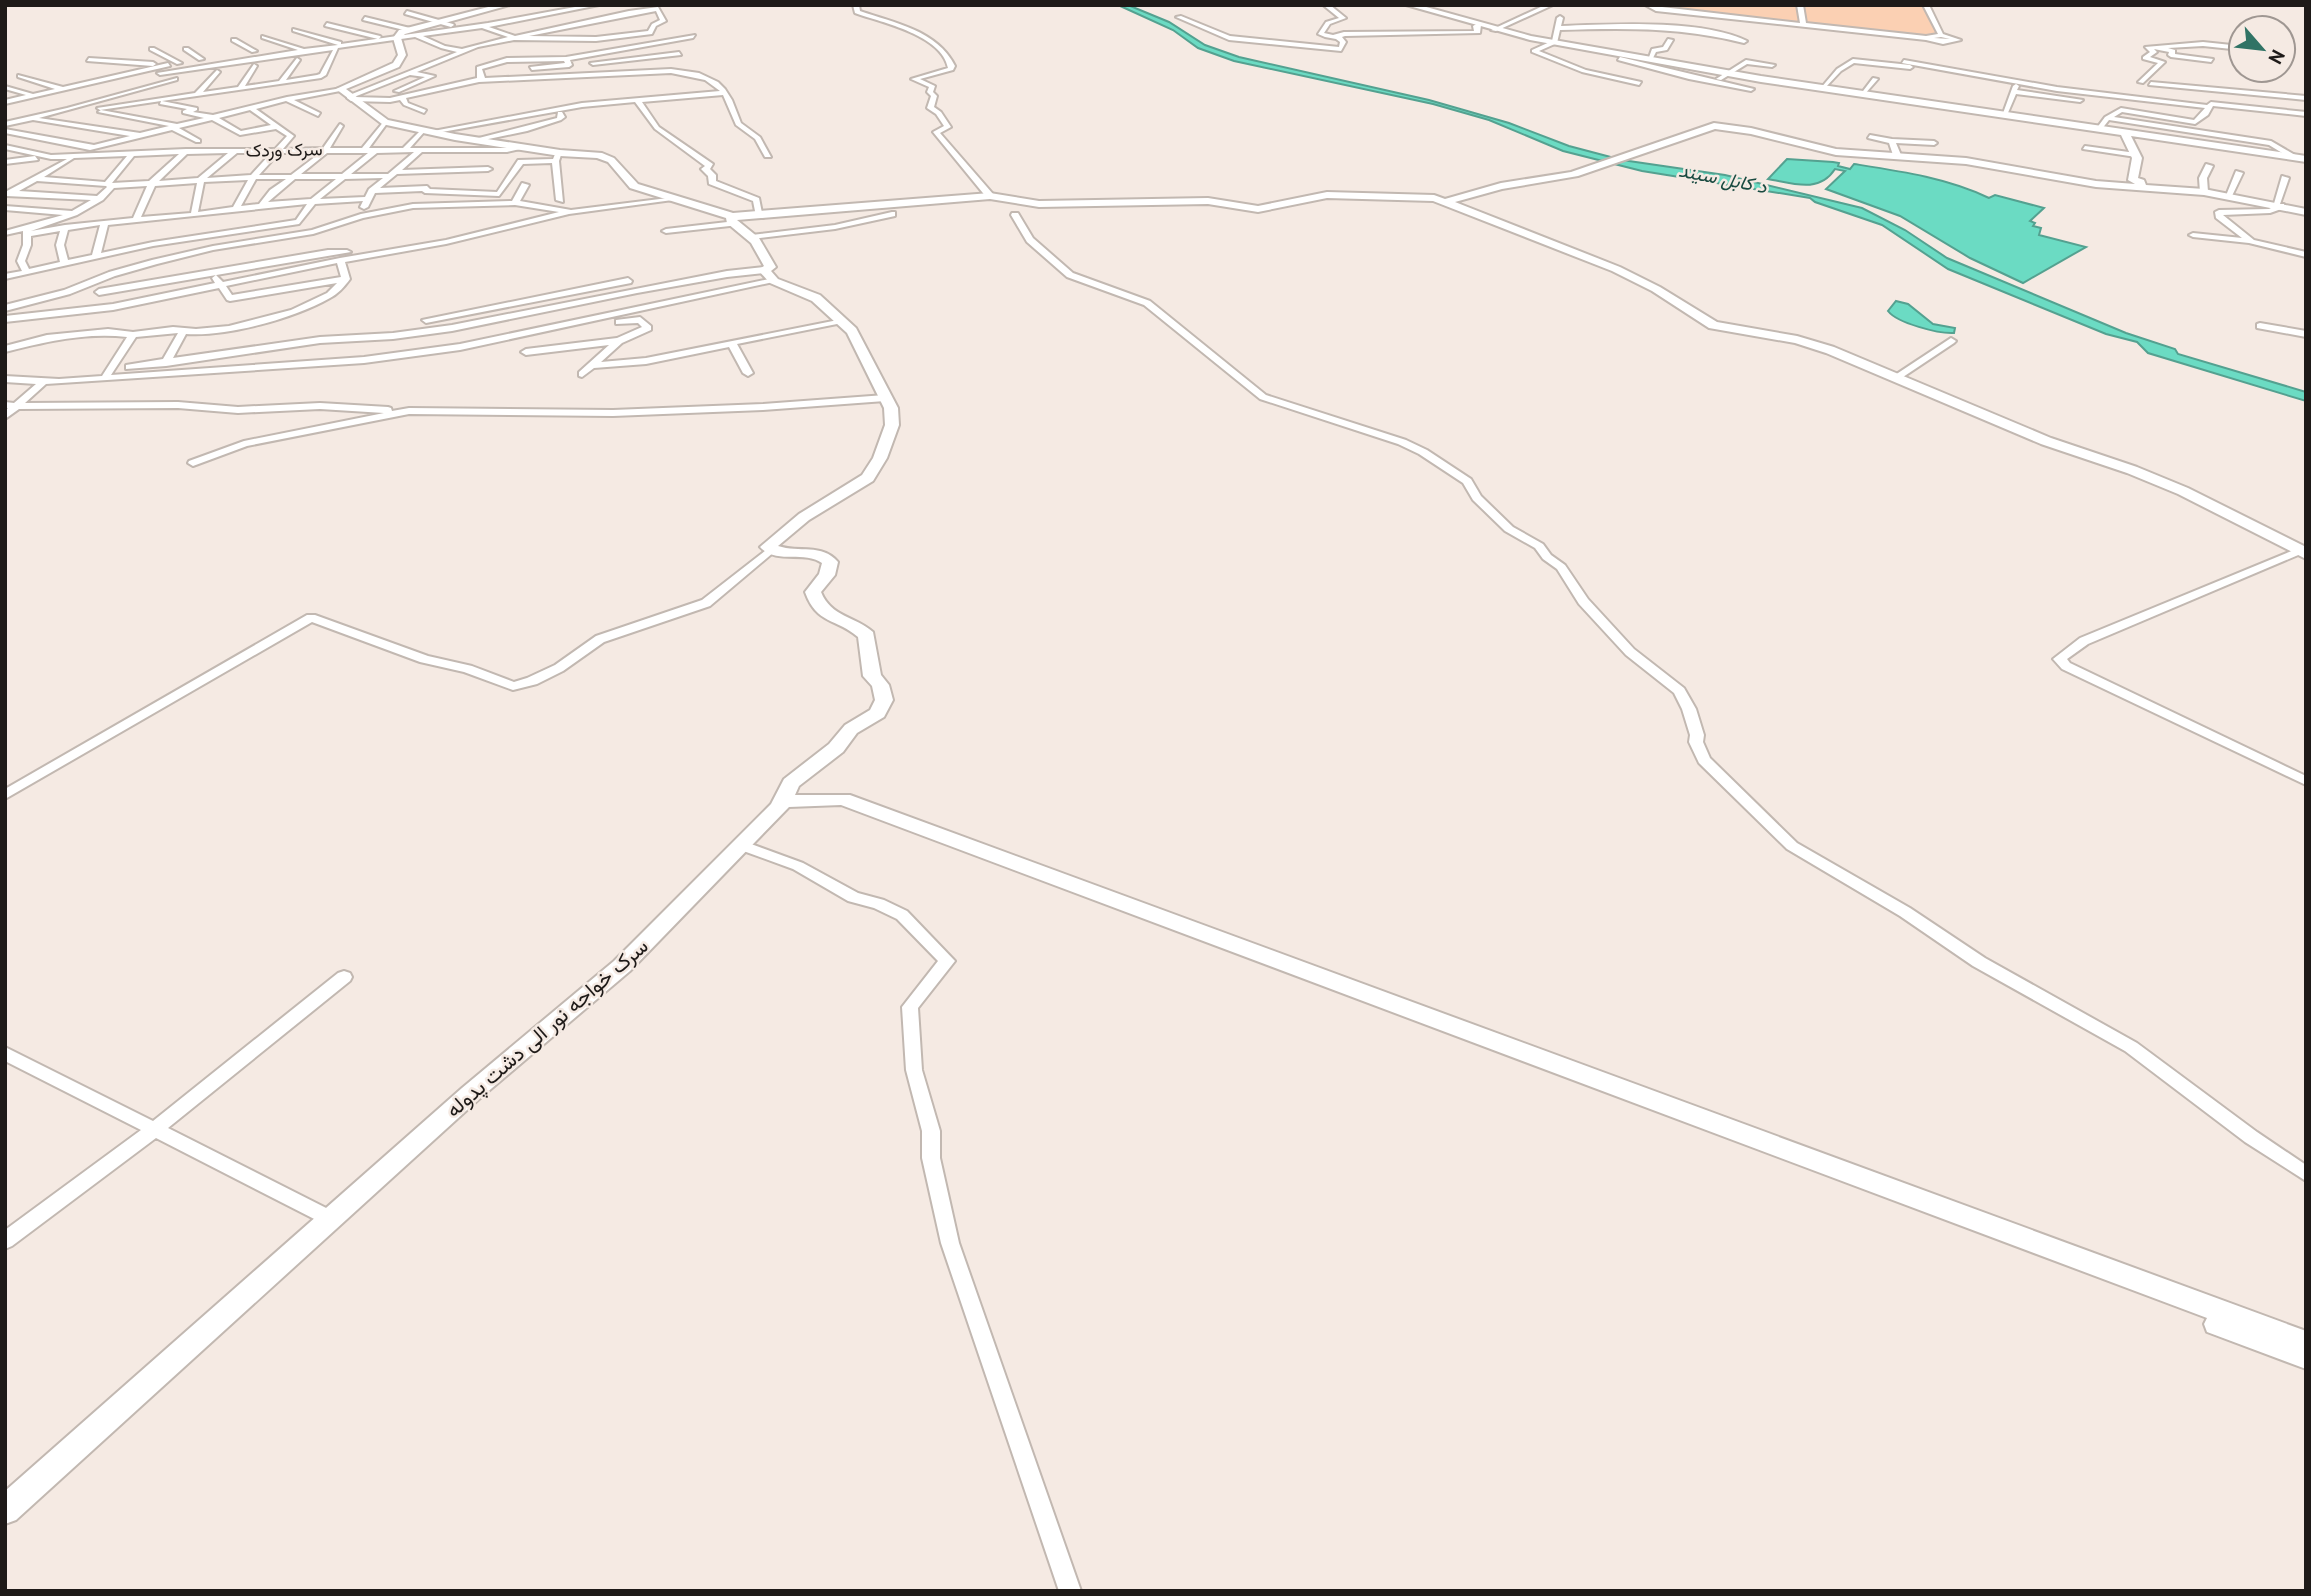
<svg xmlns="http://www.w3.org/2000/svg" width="2311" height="1596" viewBox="0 0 2311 1596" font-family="'PT Sans',Vazirmatn,sans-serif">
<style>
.green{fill:#fbd0b3}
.water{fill:#6bdbc3;stroke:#54a190;stroke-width:2}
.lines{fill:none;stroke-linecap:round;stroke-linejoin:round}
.street-casing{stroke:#c2b8b1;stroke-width:4}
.secondary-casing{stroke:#c2b8b1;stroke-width:4}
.street{fill:#fff;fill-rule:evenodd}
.secondary{fill:#fff;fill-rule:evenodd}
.labels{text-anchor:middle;stroke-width:5;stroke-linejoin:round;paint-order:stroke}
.far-street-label{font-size:18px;fill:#1e1a18;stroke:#f5eae3}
.far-water-label{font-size:19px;font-style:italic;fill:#194a40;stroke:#f5eae3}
.street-label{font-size:21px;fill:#1e1a18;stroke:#f5eae3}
</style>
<rect width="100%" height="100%" fill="#f5eae3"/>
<path class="green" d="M1667,5h259l15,30 -15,3 -259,-30z"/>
<path class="water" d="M1118,5h10l41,17 36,23 34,12 190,43 80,23 60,23 53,14 103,15 137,33 43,22 42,28 179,75 49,16 3,5 128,38v9l-158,-48 -11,-11 -31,-8 -158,-65 -66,-44 -67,-23 -5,-4 -168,-27 -79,-20 -74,-31 -56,-16 -199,-43 -36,-13 -25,-18z
M1787,159l46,3 6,1 -1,3 12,3 4,-5c45,7 94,14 135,34l6,-3 49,13 -14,13 5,2 -2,3 8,2 -2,7 47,12 -63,36 -53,-25 -70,-42 -74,-27 19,-18 -10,-2c-16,25 -43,14 -67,10z
M1896,301l12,3 25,20 22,4 -1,5c-15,1 -57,-10 -66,-22z"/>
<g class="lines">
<g class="street-casing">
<path id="street" d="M586,5h13l-110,22 26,9 114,-25 29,-4 8,14 -10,5 -4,8 -56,7 -82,-1 -36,7 -61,25 18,4 -36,16 -5,-1 31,-14 -15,-2 -56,22 36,1 87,-20v-11l30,-9 59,-1 129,-22 -2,3 -123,22 2,5 -3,2 -37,3 -2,-3 35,-4 -1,-2 -57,1 -25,7 3,9 186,-9 28,4 19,9 7,7 7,11 9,23 19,14 11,20h-6l-10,-18 -19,-14 -13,-30 -81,7 17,25 54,37 -3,5 6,6v6l43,17 4,20 -7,-2 -3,-15 -44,-17 -1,-8 -7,-7 4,-3 -50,-37 -20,-27 -53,5 -151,27 -3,-2 154,-29 138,-12 -15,-11 -34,-7 -192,9 -73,16 2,5 18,7 -2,3 -20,-8 -4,-5 -10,2 -39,-1 -4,-3v-2l110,-44 -16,-4 -26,-11 -77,11 -12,27 -5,3 -159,23 35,7v2l-4,2 20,3 74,-18 55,-9 -2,3 -46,9 26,13 -2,3 -32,-15 -30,8 38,27 -11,13 40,-1 17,-24 3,2 -13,22h32l23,-28 3,2 -19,26h34l20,-20 3,2 -16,18h97l18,-3 4,2 -22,5h-85l-20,18 86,-3 4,2 -4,2 -91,3 -17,14 47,-2 3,3 67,3 21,-32 35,-1 3,-7h6l-3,9 4,41 -7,-2 -4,-37 -29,1 -24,32 -74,-3 -3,-2 -47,2 -7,14 -4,2 -4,-2 3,-6 -48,3 -16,20 -146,22 -148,33v-5l17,-3 -5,-10 6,-16v-14l-18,4v-4l58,-16 -58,-5v-4l67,5 19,-11 -85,-4 1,-5 60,-32h-16l-46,-10v-4l46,10 135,-6h89l12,-13 -11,-7 -36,6 -28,-15 -33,8 21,12v2h-4l-24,-12 -82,20 -85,-17v-4l89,16 36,-9 -97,-16 -28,6v-4l62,-14 110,-30v2l-138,38 101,15 29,-7 -71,-14 3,-2 76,14 27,-6 -21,-5v-2l4,-2 -27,-5 1,-3 -61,9 -3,-2 98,-15 22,-23 3,2 -17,20 35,-5 16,-23 3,2 -12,20 34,-5 18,-23 3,2 -14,20 31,-5 3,-1 13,-24 -173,25 -3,-2 141,-23 -36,-12v-2l42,13 34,-4 -45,-14v-2l48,13v2l147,-21zM656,11l4,9 -8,4 -4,7 -52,6 -67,-1zM482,28l26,9 -46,12 -17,-3 -22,-10zM250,110l21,15 -30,6 -22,-13zM414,152l-26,22h-37l26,-21zM228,153l-30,25 -39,3 28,-27zM237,153h34l-20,22 -44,3zM279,153h41l-29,22h-32zM327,153h41l-26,21h-41zM179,154l-30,27 -37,2 22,-27zM127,156l-22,26 -61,-5 30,-19zM383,178l-14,11 -4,8 -45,2 25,-20zM256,179h30l-16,11 -11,14 -18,2zM295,179h41l-25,20 -43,3zM248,180l-15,27 -35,5 6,-30zM37,181l69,5 1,1 -10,9 -78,-5zM197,183l-6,30 -50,4 14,-31zM147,186l-14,32 -68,7 -34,6 46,-16 26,-15 11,-12zM307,204l-11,16 -143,22 -52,11 7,-28zM100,225l-8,30 -24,5 -4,-15 4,-15zM60,231l-4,14 4,17 -31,7 -4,-8 6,-16v-9z
M853,5h6l1,6c34,12 77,19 95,55l-2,4 -33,9 15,7 -2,6 4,4 -3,11 7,5 10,15 -11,6 53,61v4h-6l-54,-66 11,-6 -8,-12 -9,-6 4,-12 -4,-4 2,-5 -18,-8 37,-11c-6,-33 -65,-45 -93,-55z
M1323,5h7l16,13 -16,6 -6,9 9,2 11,-3 130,-1 -1,-5 5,-3 3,2 -1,8 -135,3 -3,1 4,5 -5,9 -112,-11 -53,-23 5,-1 49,20 109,11 1,-5 -4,-3 -11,-2 -7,-3 8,-12 13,-4z
M1545,5h8l-57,26 -5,-1z
M1645,5l155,18 -3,-18h6l3,18 120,13 12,-2 -15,-29h6l14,29 18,6 -18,4 -17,-4 -270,-29zM1941,37l9,2 -16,-1z
M407,11l46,13 1,1 -3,2 -46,-13z
M1560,16l3,2 -2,8c51,-2 141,-7 186,15l-3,2c-61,-16 -121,-15 -184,-13l-3,13 -18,8 47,19 55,12 -2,3 -57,-13 -50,-20v-2l20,-9 5,-23z
M365,17l45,11 1,1 -3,2 -45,-11z
M327,23l53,13 1,1 -3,2 -53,-13z
M232,39h4l21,12 -5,1 -20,-11z
M1668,39l5,1 -6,10 -11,2 -4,8h-4l4,-11 11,-2z
M2203,42l38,4v4l-38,-4 -35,2 7,2v4l38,5 -2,3 -40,-5 -3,-2 1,-3 -15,-3 3,3 -7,5 15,5 -22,21 -5,-1 20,-19 -15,-4v-2l7,-5 -5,-5z
M150,48h4l28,15 -5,1 -27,-14z
M184,48h4l16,11 -5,1 -15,-10z
M679,52l2,3 -88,10 -3,-2z
M1620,57l134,32 -3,2 -62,-12 -71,-19z
M89,58l64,4 3,2 -3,2 -66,-5z
M1853,59l57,6 3,2 -3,2 -56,-6 -13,8 -17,18h-4l17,-20z
M1746,60l29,5 -3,2 -25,-3 -26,16 -5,-1z
M1904,60l153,27 150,18 4,-3 95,10v4l-93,-10 -5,9 -13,9 -73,-12 -8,5 157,24 24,14 -3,4 -23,-14 -160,-25 -8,10 -5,-1 9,-12 16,-9 73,12 11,-12 -148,-17 -155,-28z
M168,63l2,3 -165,38v-4l21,-5 -21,-6v-3l28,8 22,-5 -37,-12v-2l45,12z
M1873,78l5,1 -14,16h-4z
M2151,82l155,14v4l-157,-15z
M2016,84l3,2 -2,4 66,10 -3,2 -64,-8 -9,21 -5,1 11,-30z
M558,112h4l3,5 -4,3 -34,11 -53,11 -3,-2 86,-22z
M1870,135l22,4 42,2 3,2 -3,2 -38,-2 5,12 -4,2 -4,-2 -4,-12 -21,-5z
M2085,146l51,7 4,2 -4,2 -53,-8z
M35,156l3,4 -33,4v-4z
M2206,164l7,2 -6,12 1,14 -4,2 -4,-2 -1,-14z
M2236,171l7,2 -12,25h-6z
M2282,176l7,2 -9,26h4v4l-14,5 -47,2 31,25 52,12v5l-57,-14 -56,-6 -4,-2 4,-2 49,5 -26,-20 -1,-6 4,-2 50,-1 4,-2z
M522,183l7,2 -9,16 51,9 105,-13 4,2 -111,15 -123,30 -101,18 5,17c-5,7 -12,15 -20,19 -35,20 -103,39 -144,36l-13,24 147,-21 73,-4 59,-8 275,-54 37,-4 4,3 -4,3 -37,4 -90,16 -185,38 -59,8 -73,4 -154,23 -40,3v-4l37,-6 15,-26 -42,4 -25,38 253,-18 96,-13 314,-66 4,3 -318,69 -96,13 -318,21 -21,19 153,-1 60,5 82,-4 68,4 3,1 1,3 17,-3 204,2 150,-6 122,-9 5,3 -5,3 -122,9 -150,6 -204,-2 -162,32 -54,20 -5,-3 1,-2 55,-20 140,-28 -64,-4 -82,4 -60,-5 -159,1 -14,10v-8l3,-3h-3v-6l9,1 22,-19 -31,-2v-6l54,3 43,-3 25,-39c-41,-5 -82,5 -122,15v-6l42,-11 61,-6 25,3 40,-5 23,2 33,-3 62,-16 36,-17 10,-10 -107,18 -3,-1 -8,-12 -106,22 -108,12v-6l108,-12 102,-21 -3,-5 4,-3 7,7 117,-24 106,-18 113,-28 -44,-7 -102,3 -50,10 -50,16 -100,16 -56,14 -42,12 -45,18 -65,17v-6l59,-15 45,-18 43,-12 61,-14 99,-16 49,-16 52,-10 99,-3zM337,263l4,14 -109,18 -6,-9z
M892,212h3v4l-60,13 -83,10 -4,-2 4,-2 83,-10z
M1012,213h6l15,25 40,35 77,28 116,94 140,45 21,10 44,29 10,17 32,31 30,17 8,11 14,10 23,34 46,50 50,39 12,21 8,26 -1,7 7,16 87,85 113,65 75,50 152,85 120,89 49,33v16l-61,-39 -120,-91 -152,-85 -73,-50 -113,-67 -88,-86 -10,-21 1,-7 -8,-26 -8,-16 -48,-38 -47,-51 -22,-35 -14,-10 -8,-11 -30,-17 -32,-31 -10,-17 -44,-29 -21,-10 -138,-45 -116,-94 -77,-28 -40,-35 -16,-27z
M736,221l4,2 -1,2 -73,8 -4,-2 4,-2z
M328,250h19l4,2 -252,43 -4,-3 4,-3z
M628,278l4,3 -1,2 -205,40 -4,-3z
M640,317l11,9v4l-29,13 -21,19 45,-4 197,-39 4,3 -110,22 16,29 -5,3 -5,-3 -14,-26 -83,17 -52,4 -12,9 -3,-1v-4l30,-27 -83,10 -5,-3 5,-3 91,-11 25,-11 -4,-4 -22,1v-4z
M2260,323l46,8v6l-49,-9v-4z
M1951,338l5,3 -2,2 -54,36 -8,-2z
M770,547l4,1v4l-64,54 -106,36 -41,29 -26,13 -24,6 -49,-18 -44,-10 -108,-40 -307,177v-10l302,-174h8l113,41 44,10 42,16 13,-4 28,-13 41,-29 106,-36z
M2299,548l6,3 -2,2 -215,91 -21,15 3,4 236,113v9l-244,-116 -9,-10 27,-21z
M743,841l60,22 55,30 26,7 23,11 48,50 -37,47 4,62 18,61v27l19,85 122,348h-22l-118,-348 -19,-85v-27l-16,-61 -4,-63 36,-46 -41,-42 -23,-11 -26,-7 -55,-32 -55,-20 -2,-3 2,-3z
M344,971l6,2 2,4 -2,4 -182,147 170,86 2,5 -2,5 -7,3 -7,-3 -168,-86 -144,108 -7,3v-19l136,-100 -136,-69v-14l148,74 185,-148z"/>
</g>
<g class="secondary-casing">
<path id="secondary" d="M496,5h14l-105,29 -4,4 5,17 -7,12 -53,22 42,31 67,14 105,16 42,3 12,5 24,26 95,29 257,-20 49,8 169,-3 50,8 69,-14 107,3 11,4 56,-16 70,-11 143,-49 37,5 85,21 130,9 130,23 39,3 -7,-4 4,-22 -11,-23 -360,-53 -231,-42 -124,-35h13l112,31 230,40 545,80v6l-175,-26 11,22 -4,20 6,2 2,5 58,4 102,20v6l-102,-20 -108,-8 -130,-23 -130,-9 -85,-21 -36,-5 -137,47 -76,13 -47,13 165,65 40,20 57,35 80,14 37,11 217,91 86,29 51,21 118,59v12l-128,-65 -51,-21 -86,-29 -215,-91 -31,-10 -86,-15 -57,-37 -40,-20 -179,-70 -106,-3 -69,14 -50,-8 -169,3 -49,-8 -253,21 22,18 17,29 -5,4 7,8 42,16 36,33 42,80 1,17 -12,33 -14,23 -64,39 -31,26c21,7 44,-3 60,16l-3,13 -14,17c10,25 34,24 52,40l8,43 8,10 4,15 -9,17 -27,16 -14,19 -44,34 -4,9h55l1456,536v38l-99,-37 -3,-8 3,-6 -1366,-513 -52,2 -159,164 -152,129 -462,420 -11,4v-33l457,-403 152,-127 157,-157 13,-25 45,-35 16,-19 25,-15 5,-10 -3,-14 -9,-10 -5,-39c-22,-19 -41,-12 -53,-45l14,-18 3,-11c-18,-13 -45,2 -62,-16l39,-33 63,-39 11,-17 12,-33 -1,-17 -37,-75 -35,-32 -42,-18 -12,-13 6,-4 -13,-23 -24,-20 -1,-5 -96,-30 -22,-26 -11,-4 -37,-2 -105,-16 -73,-16 -46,-35 57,-26 5,-8 -5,-17 6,-8z"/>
</g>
<use href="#street" class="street"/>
<use href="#secondary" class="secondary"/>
</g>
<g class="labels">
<g class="far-street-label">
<text transform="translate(284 150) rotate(-1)" y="6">سرک وردک</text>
</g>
<g class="far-water-label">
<text transform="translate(1723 178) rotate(11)" y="7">د کابل سيند</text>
</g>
<g class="street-label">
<text transform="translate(547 1028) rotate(-41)" y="7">سرک خواجه نور الی دشت پدوله</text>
</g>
</g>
<rect width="2311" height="1596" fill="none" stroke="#1e1a18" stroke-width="14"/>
<g transform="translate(2262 49) rotate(118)"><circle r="33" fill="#f5eae3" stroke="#9f9792" stroke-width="2"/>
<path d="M0-5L12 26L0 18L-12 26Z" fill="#307365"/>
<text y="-10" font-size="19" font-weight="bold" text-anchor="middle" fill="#1e1a18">N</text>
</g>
</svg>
